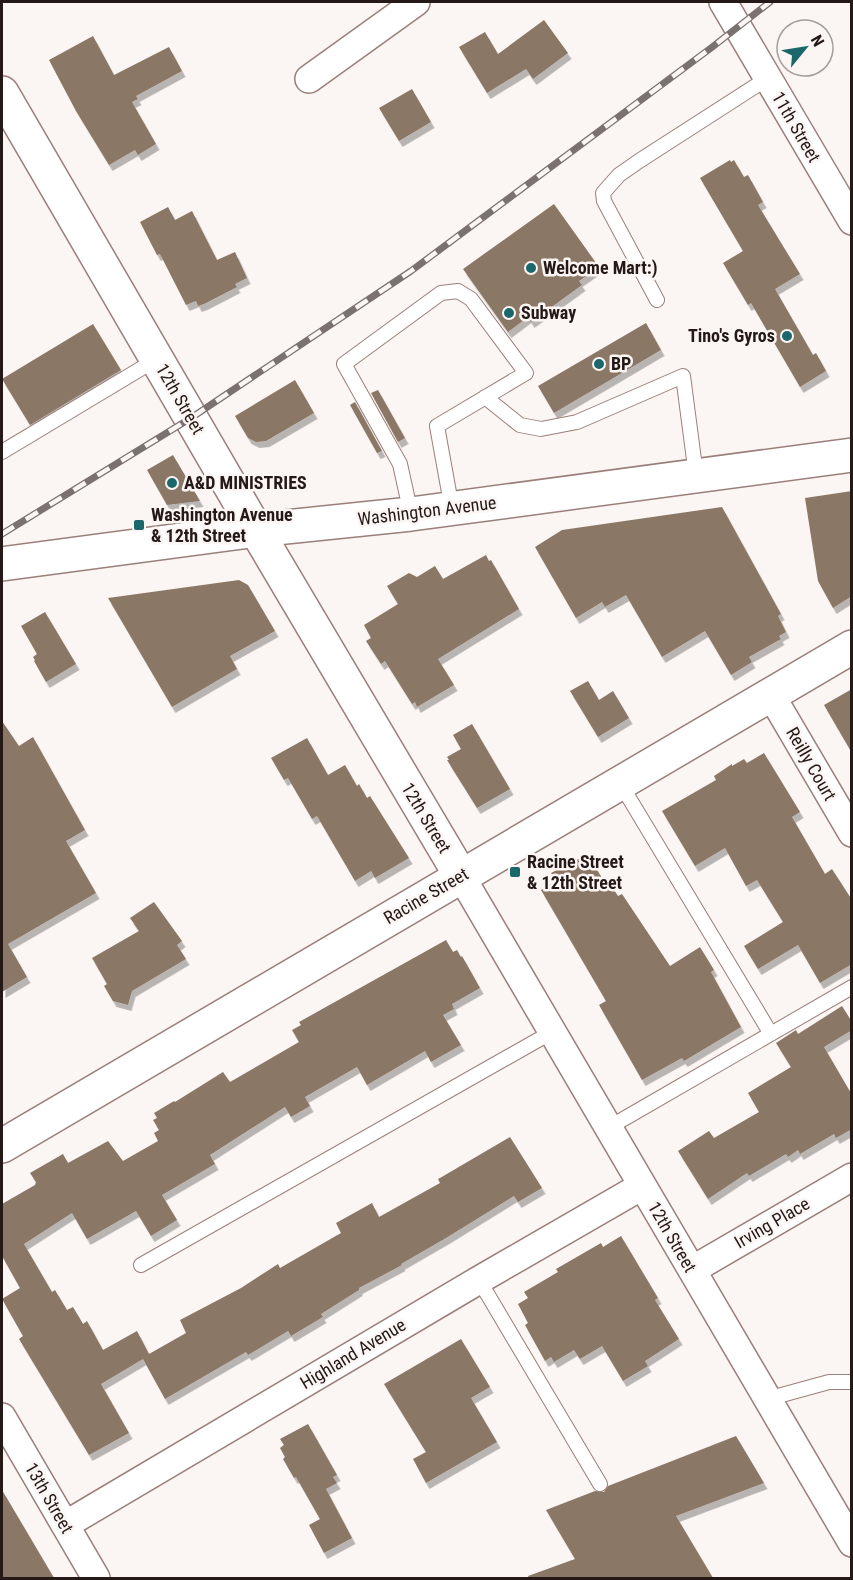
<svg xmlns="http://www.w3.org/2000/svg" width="853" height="1580" viewBox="0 0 853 1580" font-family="'Roboto Condensed',sans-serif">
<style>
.building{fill:#8a7765;filter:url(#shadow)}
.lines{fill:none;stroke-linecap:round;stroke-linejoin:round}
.lane-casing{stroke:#9a7f7a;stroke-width:16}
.street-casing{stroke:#9a7f7a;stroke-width:30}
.secondary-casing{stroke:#9a7f7a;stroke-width:36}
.primary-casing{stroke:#9a7f7a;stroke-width:36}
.lane{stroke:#fff;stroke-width:14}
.street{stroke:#fff;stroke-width:27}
.secondary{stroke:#fff;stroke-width:33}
.primary{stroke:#fff;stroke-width:33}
.rail-casing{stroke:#7b7270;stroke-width:7}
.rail{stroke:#fbf5f3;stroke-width:4.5;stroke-dasharray:14;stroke-linecap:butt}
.poi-dot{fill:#1a676c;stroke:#fbf5f3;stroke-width:2}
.labels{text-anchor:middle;stroke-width:5;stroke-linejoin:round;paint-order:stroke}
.street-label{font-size:18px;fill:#241917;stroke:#fbf5f3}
.poi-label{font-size:18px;font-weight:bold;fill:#241917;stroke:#fbf5f3;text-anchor:start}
</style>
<defs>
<filter id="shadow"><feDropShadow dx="3.5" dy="6" stdDeviation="0" flood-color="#0004"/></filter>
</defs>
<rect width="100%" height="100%" fill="#fbf5f3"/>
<path class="building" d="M544,20l24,33 -35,26 -7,-10 -39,24 -28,-46 26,-15 13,22z
M93,36l21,39 55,-28 13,24 -46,25 2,3 -6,3 24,42 -18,11 -3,-5 -26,15 -33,-54 -27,-51z
M412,89l19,33 -32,19 -20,-33z
M730,160l1,2 3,-2 10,17 4,-2 15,27 -5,3 42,69 -25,15 38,66 3,-2 10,18 -26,16 -49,-84 -3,2 -25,-42 20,-12 -43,-73z
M554,204l45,63 -20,14 3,4 -51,37 -3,-5 -20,15 -45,-63z
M168,207l7,13 17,-9 25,49 18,-8 12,26 -12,6 2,3 -33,17 -6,2 -2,-5 -10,4 -26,-51 -3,1 -17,-33z
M646,323l15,27 -107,63 -16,-27z
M93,324l28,46 -91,55 -28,-46z
M295,380l19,33 -48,28 -10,1 -8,-4 -13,-22z
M378,390l27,48 -7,4 -27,-49z
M355,402l27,49 -5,2 -27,-48z
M173,455l27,46 -33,4 -20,-35z
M852,491v105l-19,12 -15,-27 -13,-83z
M722,507l59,107 -3,2 8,16 -7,4 2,3 -32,18 3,5 -21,13 -26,-44 -43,26 -36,-62 -21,12 -3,-5 -26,16 -41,-71 27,-17z
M486,555l3,6 2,-1 28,49 -81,50 16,26 -37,22 -2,-5 -3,2 -27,-43 -4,3 -15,-23 5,-3 -7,-13 34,-21 -11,-18 22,-13 8,4 18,-11 8,13z
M239,580l9,5 27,46 -45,25 7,13 -65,38 -64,-109z
M45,612l31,52 -30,18 -12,-21 1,-1 -2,-3 4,-3 -16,-28z
M588,681l11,19 14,-9 16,27 -31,19 -28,-46z
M852,689v64l-28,-48z
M2,721l17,25 14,-9 52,93 -19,11 30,52 -88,51 19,33 -25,15z
M472,724l38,65 -33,19 -30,-48h2l-2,-3 14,-8 -8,-14z
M307,738l21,37 17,-10 12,21 2,-2 8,14 3,-2 39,62 -34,20 -4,-7 -16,10 -38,-65 -5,3 -24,-41 -4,2 -13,-22z
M764,753l36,59 -8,5 33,57 7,-5 20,31v64l-32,19 -22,-38 -40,24 -14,-23 39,-24 -26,-42 -11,6 -21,-38 -30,18 -33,-55 54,-31 -2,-4 18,-12v2l12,-7 3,4z
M588,854l20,35 4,-2 6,9 4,-2 48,72 30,-19 14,23 -3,2 30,55 -57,34 -2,-3 -40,22 -43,-75 7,-4 -65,-111 15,-9 -5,-8z
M154,902l28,39 -5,4 9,14 -54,32 -4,14 -15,-4 -9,-15 3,-2 -15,-26 47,-27 -9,-13z
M446,940l7,12 4,-2 4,7 1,-1 18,32 -28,16 2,5 -11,6 18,30 -30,17 -6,-11 -58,34 -10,-18 -52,30 5,9 -19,11 -6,-10 -75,48 5,9 -53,31 15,25 -26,16 -15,-25 -49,28 -15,-26 -48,31 28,48 3,-2 12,20 6,-3 10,17 4,-3 16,29 34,-19 12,23 37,-21 -6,-13 61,-32 37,-24 2,4 61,-35 -5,-10 36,-20 7,14 61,-34 -2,-4 2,-1 70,-41 32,51 -24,14 -4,-6 -68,42 -45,26 1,1 -43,23v2l-38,24 2,3 -32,19 -3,-5 -40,24 -2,-3 -81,47 -22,-40 -42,25 28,49 -40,22 -70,-116 4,-3 -21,-37 18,-11 -18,-32v-52l33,-19 1,-3 -6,-9 33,-19 5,9 40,-22 15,20 35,-20 -4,-8 5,-3 -6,-10 4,-2 -3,-5 20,-12 1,1 48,-30 7,10 69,-40 -7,-12 9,-5 -2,-3z
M842,1006l10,16v8l-28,17 28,48v34l-16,9 -2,-4 -34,20 -2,-4 -10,7 -2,-3 -37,22 -2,-3 -39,26 -30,-48 31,-20 5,7 45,-26 -11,-19 43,-26 -15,-24 20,-13 2,4z
M621,1236l37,62 -3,2 24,39 -34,22 3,5 -25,15 -21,-35 -22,13 -6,-9 -20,12 -3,-5 -6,4 -20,-36 3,-2 -10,-19 10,-6 -4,-6 34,-20 -2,-3 45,-26 2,4z
M461,1339l29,48 -19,11 26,44 -71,41 -13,-24 13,-7 -42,-68z
M308,1424l29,51 -4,2 4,6 -11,6 26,49 -28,15 -15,-28 11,-6 -24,-42 -2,1 -11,-19 2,-2 -5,-9 4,-3 -4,-6z
M736,1436l28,47 -88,33 37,62h-184l-1,-2 47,-17 -29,-49 49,-19 9,1 4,-6z
M2,1490l52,88h-52z"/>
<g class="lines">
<g class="lane-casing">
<path id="lane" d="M657,300l-53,-99 -1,-8 16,-18 20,-14 129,-83
M485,397l35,28 21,4 36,-7 106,-46 13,99
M2,452l155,-93
M411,514l-11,-50 -56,-100 97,-71 17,-2 13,8 55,74 -89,53 15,83
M620,783l151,251
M608,1128l244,-141
M141,1265l411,-233
M479,1280l121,204
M767,1399l62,-17h23"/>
</g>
<g class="street-casing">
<path id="street" d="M723,2l129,219
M309,79l107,-77
M771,695l81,138
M461,876l391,667
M692,1270l160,-93
M2,1417l94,161
M65,1525l414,-245 163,-94"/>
</g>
<g class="secondary-casing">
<path id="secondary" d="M2,93l254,437 205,346"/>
</g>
<g class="primary-casing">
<path id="primary" d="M2,564l254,-34 155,-16 441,-59
M2,1146l850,-499"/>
</g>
<use href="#lane" class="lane"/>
<use href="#street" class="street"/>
<use href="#secondary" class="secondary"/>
<use href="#primary" class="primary"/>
<g class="rail-casing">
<path id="rail" d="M2,534l189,-116 220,-147 300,-223 59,-46"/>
</g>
<use href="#rail" class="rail"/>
</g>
<g class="poi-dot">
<circle cx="531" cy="268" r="6"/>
<circle cx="509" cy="313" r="6"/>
<circle cx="787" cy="336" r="6"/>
<circle cx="599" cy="364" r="6"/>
<circle cx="172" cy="483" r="6"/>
<rect x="133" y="519" width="12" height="12" rx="3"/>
<rect x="509" y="866" width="12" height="12" rx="3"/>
</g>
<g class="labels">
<g class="street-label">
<text transform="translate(796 127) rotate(60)" y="6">11th Street</text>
<text transform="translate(180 399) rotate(60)" y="6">12th Street</text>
<text transform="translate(427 511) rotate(-7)" y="6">Washington Avenue</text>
<text transform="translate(811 764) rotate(60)" y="6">Reilly Court</text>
<text transform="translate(426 818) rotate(59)" y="6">12th Street</text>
<text transform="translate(426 896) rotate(-30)" y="6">Racine Street</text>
<text transform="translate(772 1223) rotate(-30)" y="6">Irving Place</text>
<text transform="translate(672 1237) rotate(60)" y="6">12th Street</text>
<text transform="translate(353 1354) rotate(-31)" y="6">Highland Avenue</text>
<text transform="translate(49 1498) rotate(60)" y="6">13th Street</text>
</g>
<g class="poi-label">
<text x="543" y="274">Welcome Mart:)</text>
<text x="521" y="319">Subway</text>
<text x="775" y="342" text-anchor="end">Tino's Gyros</text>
<text x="611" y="370">BP</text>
<text x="184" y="489">A&amp;D MINISTRIES</text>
<text x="151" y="521">Washington Avenue<tspan x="151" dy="21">&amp; 12th Street</tspan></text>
<text x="527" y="868">Racine Street<tspan x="527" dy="21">&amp; 12th Street</tspan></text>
</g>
</g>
<rect width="853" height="1580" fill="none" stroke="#241917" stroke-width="6"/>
<g transform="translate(805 48) rotate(60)"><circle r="28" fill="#fbf5f3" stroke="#a59d9b" stroke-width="1.5"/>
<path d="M0-4.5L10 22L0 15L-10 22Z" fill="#1a676c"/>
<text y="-9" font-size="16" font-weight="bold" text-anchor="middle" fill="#241917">N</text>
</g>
</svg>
